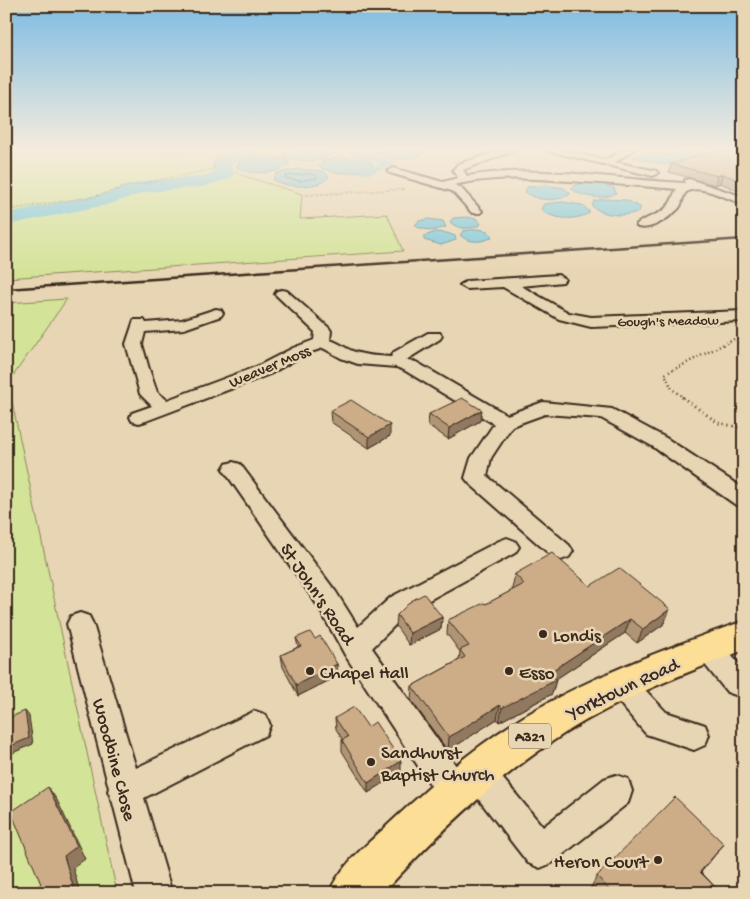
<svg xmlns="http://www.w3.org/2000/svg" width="750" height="899" viewBox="0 0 750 899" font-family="'Gochi Hand',sans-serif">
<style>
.green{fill:#d3e397;stroke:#87865a}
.water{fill:#7cc8db;stroke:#62898f}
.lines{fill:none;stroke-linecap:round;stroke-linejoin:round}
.shore{stroke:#55696a;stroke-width:1}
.canal{fill:#7cc8db;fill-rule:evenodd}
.river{fill:#7cc8db;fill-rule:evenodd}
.minor-casing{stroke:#3b2a1e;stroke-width:4}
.major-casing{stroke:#3b2a1e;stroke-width:4}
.path-far2{stroke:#3b2a1e;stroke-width:2;stroke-dasharray:0.5 2;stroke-linecap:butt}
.path-far1{stroke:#3b2a1e;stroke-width:2.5;stroke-dasharray:1 3;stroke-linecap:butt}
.path{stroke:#3b2a1e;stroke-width:3;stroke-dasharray:1 4;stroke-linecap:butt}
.minor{fill:#e8d5b3;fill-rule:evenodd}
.major{fill:#fcde96;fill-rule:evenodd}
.rail{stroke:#3b2a1e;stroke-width:2.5}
.wall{fill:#b09575;stroke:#3b2a1e}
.shaded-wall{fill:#90795f;stroke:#3b2a1e}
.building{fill:#cdad88;stroke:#3b2a1e}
.poi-dot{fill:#3b2a1e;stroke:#e8d5b3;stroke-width:2}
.labels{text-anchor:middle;stroke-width:5;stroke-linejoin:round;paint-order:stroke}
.far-street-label{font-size:14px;fill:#3b2a1e;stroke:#e8d5b3}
.shield{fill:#e8d5b3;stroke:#6f5d4b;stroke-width:1}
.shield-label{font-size:15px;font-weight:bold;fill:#3b2a1e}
.street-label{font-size:16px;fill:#3b2a1e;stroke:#e8d5b3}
.near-street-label{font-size:19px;fill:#3b2a1e;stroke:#e8d5b3}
.near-poi-label{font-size:19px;fill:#3b2a1e;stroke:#e8d5b3;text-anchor:start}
</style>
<rect width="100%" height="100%" fill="#e8d5b3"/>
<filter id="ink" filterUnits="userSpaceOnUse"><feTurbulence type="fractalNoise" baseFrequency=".02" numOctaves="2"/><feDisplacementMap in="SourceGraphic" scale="10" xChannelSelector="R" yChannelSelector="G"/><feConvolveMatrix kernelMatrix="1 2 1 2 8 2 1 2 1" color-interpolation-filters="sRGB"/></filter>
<g filter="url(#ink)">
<path class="green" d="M6,150h271l-52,13 16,12 61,19 -2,25 87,-5 16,37 -397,27z
M67,299l-59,84 109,510h-111v-590z"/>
<path class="water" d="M286,150h47l1,2 -1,2c-13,9 -33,8 -48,3l-2,-3z
M375,150h50v3c-11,7 -43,10 -50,-3z
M675,150h32v2l-10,1 5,3 -36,9 -33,-8c12,-7 27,0 41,-3z
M262,156l22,3 6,4c-10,12 -44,13 -54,3l4,-5z
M343,157l23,2 7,5 -1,2c-13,9 -41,10 -53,0l3,-5z
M299,169l24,2 6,5c-7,13 -46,13 -56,3l4,-6z
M597,183l17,5 2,5c-11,7 -33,5 -44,-4v-2l6,-3z
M544,185l20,3 6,5 -1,2c-12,7 -34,6 -44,-3l2,-5z
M604,199l22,1 14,7v3c-12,8 -37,6 -48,-4l2,-5z
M562,202l20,3 7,6v2c-13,8 -37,7 -48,-4l3,-5z
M467,217l10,2 4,5c-9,6 -23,6 -31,-2l3,-4z
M428,219l15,2 3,6 -14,4 -15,-4 -2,-2 4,-4z
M478,229l10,2 4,6c-9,6 -24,6 -32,-2l3,-4z
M436,232l11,1 8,3 1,4 -15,5 -17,-5v-4z"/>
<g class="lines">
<path class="shore" d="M308,174l8,1 1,3 -18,3 -14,-3 1,-2z"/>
<path class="canal" d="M341,150h15l38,12 1,2 -26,10h-8l-1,-2 1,-2 19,-6z"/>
<path class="river" d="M238,150h24l-2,3 -30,11 4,10 -3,4 -29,9 -56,5 -40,13 -100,20v-12l96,-19 42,-13 56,-4 15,-5 -3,-6 5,-9z"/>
<g class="minor-casing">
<path id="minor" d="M503,150l10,1 -50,19 4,6c72,-12 146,4 218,7v-3l4,-1 55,18v7c-14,-3 -39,-18 -53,-14 -10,2 -7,12 -12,18 -9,9 -27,23 -41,19l-2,-2c8,-8 27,-10 34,-22 3,-4 3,-9 7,-14 -36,-3 -72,-6 -108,-8 -38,-3 -77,-5 -115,4l6,2 20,22 2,2 -2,2h-8l-20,-22 -62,-18 -2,-2 5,-3 50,14 15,-4 -5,-8 5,-6z
M545,150h17l43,10 18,-10h11l-19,12 41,9 2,2 -5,3z
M558,275l7,4 -2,3 -42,4 48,27 22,4 153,-6v10l-153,6 -32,-8 -56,-32 -36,2 -7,-4 7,-4z
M282,290l5,1 42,37 2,3 -1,9c10,3 16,9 25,12 12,4 24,4 36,5l3,-5 34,-19h12l2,3 -2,3 -34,21 10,2 91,53 36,-13 69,7 54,29 78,51v18l-8,-2 -84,-59 -51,-28 -56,-4 -33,12 -21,32 -4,18 82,69 4,6 -4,6 -8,3 -8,-3 -84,-74 -4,-5 6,-20 23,-34 -90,-54 -8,-3 -38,-3 -17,-6 -18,-10 -18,6 -35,20 -124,47 -7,2 -7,-2 -2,-4 2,-4 20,-7 -12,-12 -14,-50 8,-24h10l2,3 36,-3 34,-11 5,1 2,3 -2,3 -37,13 -39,3 -3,12 7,25 8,23 10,8 91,-34 35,-18 21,-8 1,-8 -40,-38 2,-3z
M233,462l7,2 96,128 22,35 33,-30 108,-56 8,-3 8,3 4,6 -4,6 -106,58 -37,37 92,129 -1,-3 5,-11 11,-5 11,5 53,64 61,-48 12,-4 12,4 4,12 -4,12 -76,60 -12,5 -12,-5 -58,-75 1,4 -4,12 -12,4 -12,-4 -98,-149 -27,-49 -95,-137 3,-5z
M80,613l9,3 4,8 43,144 119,-57 11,4 4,10 -4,10 -122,63 28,95h-36l-23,-90 -5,-12 1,-3 -42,-164 4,-8z
M708,636l10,4 26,30v28l-17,-6 -29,-36 -4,-8 4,-8z
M622,672l10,4 34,36 39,13 4,10 -4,10 -11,5 -48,-16 -34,-40 -4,-9 4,-9z"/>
</g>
<g class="major-casing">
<path id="major" d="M744,621v29c-61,24 -123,48 -179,83 -68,44 -127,100 -182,160h-54c12,-29 40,-50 62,-71 38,-35 77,-70 121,-98 71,-45 152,-75 232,-103z"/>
</g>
<path class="path-far2" d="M306,195l99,-6
M6,210l91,-14 28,-9 89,-18 1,-9 16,-10"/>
<path class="path-far1" d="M684,398l-12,-9 -7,-15 79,-40"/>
<path class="path" d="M682,397l36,26 26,5"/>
<use href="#minor" class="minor"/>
<use href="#major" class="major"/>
<path class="rail" d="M6,289l738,-50"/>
</g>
<path class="wall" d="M744,150v43l-24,-10 -5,2 -46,-13 2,-8z
M330,411l60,25 -21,12 -38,-26z
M429,414l51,7 -32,18 -20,-14z
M515,574l75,12 74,38 -27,19 -12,-10 -69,46 -4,15 -53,28 -2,-3 -49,32 -37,-51 1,-14 47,-26 1,-8 -13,-18 1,-14 38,-16 27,-14 -1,-1z
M397,615l45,2 -1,12 -32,16 -13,-19z
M296,638l19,1 22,25 1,12 -40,20 -15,-29 -2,-12 17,-8z
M335,718l33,9 33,45 -33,21 -26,-42v-11h1l-7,-11z
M701,872l20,21h-133l9,-17z"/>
<path class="shaded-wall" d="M723,174l-3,9 -5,2 2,-9z
M482,410l-2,11 -32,18 1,-11z
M390,425v11l-21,12v-11z
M670,609l-6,15 -27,19 6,-14z
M442,617l-1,12 -32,16 1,-12z
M630,619l-5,14 -72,48 3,-1 -4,14 -53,28 3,-14 48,-36z
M337,664l1,12 -40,20 -2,-11z
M500,705l-3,14 -49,32 1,-14z
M25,711l4,5 4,28 -27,12v-8z
M401,761v11l-33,21v-10z
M48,787l9,13 28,59 -12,9 7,25h-5l-11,-37z
M724,844l-21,26 -20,23 17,-21z"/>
<path class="building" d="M718,150h26v33l-21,-9 -6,2 -46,-12z
M462,398l20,12 -33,18 -20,-14z
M351,400l39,25 -21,12 -39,-26z
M552,553l38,33 29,-18 51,41 -27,20 -13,-10 -80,53 6,8 -54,28 -2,-3 -51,32 -37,-51 53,-29 -5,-7 9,-4 -21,-26 36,-17 2,1 38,-20 -9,-10z
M424,594l18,23 -32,16 -13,-18 14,-14z
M310,632l5,7 5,-3 17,28 -41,21 -15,-30 20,-9 -5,-8z
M354,707l14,20 7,-5 26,39 -33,22 -26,-43 6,-3 -13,-19z
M25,711l4,27 -23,10v-29z
M48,787l29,59 -13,10 11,37h-48l14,-9 -30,-72z
M675,797l49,47 -24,28 21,21h-109l-15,-17z"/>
</g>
<linearGradient id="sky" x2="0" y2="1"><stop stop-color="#7dbce3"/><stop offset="0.54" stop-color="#f5ecdd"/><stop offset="1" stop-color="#f5ecdd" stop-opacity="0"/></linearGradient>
<rect width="750" height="276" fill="url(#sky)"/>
<g class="poi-dot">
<circle cx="543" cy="634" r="5"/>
<circle cx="310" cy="671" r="5"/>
<circle cx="509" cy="671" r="5"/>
<circle cx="371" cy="762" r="5"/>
<circle cx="658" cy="860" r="5"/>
</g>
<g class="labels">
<g class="far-street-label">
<text transform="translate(668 320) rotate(-1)" y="5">Gough's Meadow</text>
</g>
<rect class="shield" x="509" y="723.5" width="42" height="25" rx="4"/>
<g class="shield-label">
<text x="530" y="741">A321</text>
</g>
<g class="street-label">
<text transform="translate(269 365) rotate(-23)" y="6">Weaver Moss</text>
</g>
<g class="near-street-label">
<text transform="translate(319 593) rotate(56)" y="7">St John's Road</text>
<text transform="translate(622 687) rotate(-25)" y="7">Yorktown Road</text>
<text transform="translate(116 759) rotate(75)" y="7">Woodbine Close</text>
</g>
<g class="near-poi-label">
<text x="553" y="641">Londis</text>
<text x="320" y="678">Chapel Hall</text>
<text x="519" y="678">Esso</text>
<text x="381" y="758">Sandhurst<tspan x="381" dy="22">Baptist Church</tspan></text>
<text x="648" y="867" text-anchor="end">Heron Court</text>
</g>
</g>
<rect width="750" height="899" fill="none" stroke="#e8d5b3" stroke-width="25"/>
<rect x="12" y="12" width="725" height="874" fill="none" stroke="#3b2a1e" stroke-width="2" filter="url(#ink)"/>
</svg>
